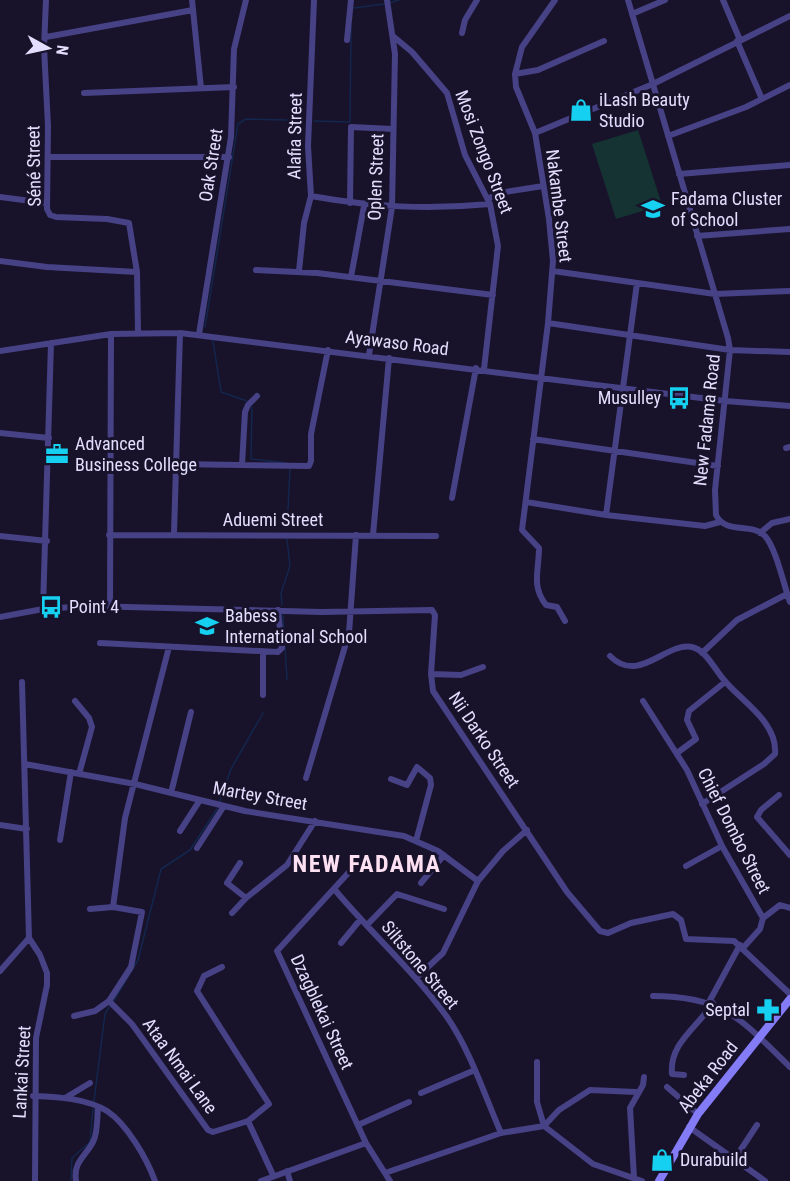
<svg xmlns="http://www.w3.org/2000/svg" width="790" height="1181" viewBox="0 0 790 1181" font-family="'Roboto Condensed',sans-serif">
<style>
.green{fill:#163334}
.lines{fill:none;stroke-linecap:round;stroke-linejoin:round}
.stream{stroke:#13264e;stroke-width:1.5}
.street{stroke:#474186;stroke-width:6}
.secondary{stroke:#847bf7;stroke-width:8}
.labels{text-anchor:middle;stroke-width:6;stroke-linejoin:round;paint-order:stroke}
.poi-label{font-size:18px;fill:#e3defd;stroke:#18132a;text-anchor:start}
.street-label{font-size:18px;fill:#e3defd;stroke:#18132a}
.district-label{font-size:24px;font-weight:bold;letter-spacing:1.5px;fill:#fde0f1;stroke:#18132a}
</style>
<rect width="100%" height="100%" fill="#18132a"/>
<path class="green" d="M638,130l24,75 -46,14 -24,-75z"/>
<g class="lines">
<path class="stream" d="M389,3l10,-3
M354,8l30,-4
M314,121l36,1 1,-95
M205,327l33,-203 8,-5 41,1
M213,341l8,51 26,9
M252,407l-1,52 35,4
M287,529l3,-60
M282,605l-1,-12 9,-27 -3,-27
M283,615l4,64
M220,801l11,-32 32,-56
M113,1002l25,-42 23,-91 29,-19 27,-41
M94,1101l11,-87 5,-8
M71,1181l1,-23 18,-16 3,-33"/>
<path class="street" d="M46,0l-2,47 4,79 -1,83 3,6 6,2 51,2 22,4 8,49 1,59
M192,0l9,88
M555,0l-33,47 -7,27 1,13 19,46 14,86 4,42 -5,62 -26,207 17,18c0,22 -8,38 7,57l11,2 8,14
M628,0l100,338 2,12 -15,140 1,25c10,20 35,7 49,21 11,12 19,50 25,66
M723,0l17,40
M632,14l33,-14
M462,33l3,-13 12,-20
M46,37l147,-27
M394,37l18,15 35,41 18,62 25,49 8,42 -14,123
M347,40l4,-40
M737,41l25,58
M515,74l23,-4 66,-29
M84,93l150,-6
M535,133l118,-49 137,-68
M668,136l78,-29 44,-22
M48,157h181
M679,174l111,-9
M311,196c62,11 116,14 179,8
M0,197l46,6
M488,199l11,-6 44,-7
M350,203l1,-76 42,2
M697,236l93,-7
M0,261l47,6 90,5
M256,270l61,3 176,22
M299,271l5,-48 7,-27 -3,-50 6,-146
M553,271l162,23 75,-3
M351,277l13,-71
M548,323l182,27 60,2
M199,334l32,-197 3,-88 12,-49
M0,351l111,-17 69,-1 545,68 65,5
M369,355l23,-148 3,-153 -8,-54
M0,433l49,5
M533,439l185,27
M786,448l4,-1
M176,464l133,2 2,-5v-27l17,-84
M242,465l3,-53 3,-7 9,-9
M452,498l24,-130
M526,502l80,13 99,11 15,-4
M606,515l31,-232
M760,533l12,-10 18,-4
M174,534l6,-201
M109,535l327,1
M373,535l16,-177
M0,536l47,5
M110,606l1,-272
M43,609l8,-266
M0,617l43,-8 44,-3 235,6 110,-2 3,5 -4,59 2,17 134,201 33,39 8,2 23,-10 42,-9 8,6 5,19 48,2 56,53
M100,643l178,9 4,-4 -4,-38
M263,652v43
M702,653l35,-33 50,-26
M610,656c29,29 55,-14 82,-9 14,3 23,23 32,33 17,21 54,42 51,74l-11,10 -62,40
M431,674l30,1 22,-8
M22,682l7,256 11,17 7,18v12l-11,53 -1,143
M75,701l14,17 3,9 -13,47
M643,701l44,69 35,76 41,72 -3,11 -17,19
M677,753l19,-14 -9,-19 2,-9 36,-29
M25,764l110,20 110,27 159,25 34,15 40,30
M306,778l43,-145 7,-98
M391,779l16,6 10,-18 13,11 1,7 -15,56
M171,793l20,-81
M779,795l-18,15 -4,7 33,38
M0,825l27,4
M180,831l20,-31
M60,840l11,-68
M197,848l27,-42
M240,863l-13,20 19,15
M686,866l36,-20
M350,871l-73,80 89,192 24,38
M421,883l23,-28
M335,890c36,43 79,81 112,127 24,35 37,77 54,116
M113,907l12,-89 44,-171
M90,909l23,-2 29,5 -11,55 -22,34 23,23 76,106 5,2 35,-11 21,-17 -72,-113 7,-15 18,-9
M232,913l14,-15 41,-33 28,-44
M763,918l17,-13 10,3
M367,925l30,-31 47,15
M341,943l19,-23
M0,971l29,-33
M416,978l27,-25 35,-72 25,-30 24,-21
M653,996c71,0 89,24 137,71
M709,1002l31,-57
M74,1016l21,-5 14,-10
M537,1062v40l7,24 49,38 49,17
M684,1075l-12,-1c-3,-31 26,-47 41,-71
M667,1087l31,27
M421,1093l54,-23
M33,1096c24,1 53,2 74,15 20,13 40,48 48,70
M65,1098l25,-15
M248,1121l25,54
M358,1125l51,-23
M689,1127l76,54
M734,1160l23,-35
M287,1171l3,10
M385,1173l116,-40 43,-7 15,-16 31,-20 46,2
M634,1178l-4,-70 13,-23 1,-8
M76,1181c-3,-19 9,-24 17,-39 5,-9 4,-24 5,-35
M261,1181l105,-38"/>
<path class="secondary" d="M659,1181l39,-67 92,-115"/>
</g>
<defs>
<g id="shop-bare" transform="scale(1.8)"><path d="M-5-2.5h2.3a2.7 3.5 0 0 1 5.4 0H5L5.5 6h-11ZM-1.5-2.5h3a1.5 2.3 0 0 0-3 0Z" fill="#16d0f1" stroke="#18132a" stroke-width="2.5" paint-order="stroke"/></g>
<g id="school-bare" transform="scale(1.8)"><path d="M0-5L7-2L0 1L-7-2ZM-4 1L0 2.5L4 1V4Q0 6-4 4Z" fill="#16d0f1" stroke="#18132a" stroke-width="2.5" paint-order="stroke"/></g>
<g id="bus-bare" transform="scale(1.8)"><path d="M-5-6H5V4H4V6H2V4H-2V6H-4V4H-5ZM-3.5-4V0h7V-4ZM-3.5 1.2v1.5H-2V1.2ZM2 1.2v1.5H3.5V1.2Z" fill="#16d0f1" stroke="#18132a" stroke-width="2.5" paint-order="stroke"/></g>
<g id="office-bare" transform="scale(1.8)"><path d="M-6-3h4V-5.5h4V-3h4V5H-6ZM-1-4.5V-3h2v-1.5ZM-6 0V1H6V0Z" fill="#16d0f1" stroke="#18132a" stroke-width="2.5" paint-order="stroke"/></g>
<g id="pharmacy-bare" transform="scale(1.8)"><path d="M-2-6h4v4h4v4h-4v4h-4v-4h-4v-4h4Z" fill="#16d0f1" stroke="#18132a" stroke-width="2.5" paint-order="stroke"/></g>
</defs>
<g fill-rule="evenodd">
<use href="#shop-bare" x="581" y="110"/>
<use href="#school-bare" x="653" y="209"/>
<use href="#bus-bare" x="679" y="398"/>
<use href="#office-bare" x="57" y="454"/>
<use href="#bus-bare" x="51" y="607"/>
<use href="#school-bare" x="207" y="626"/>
<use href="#pharmacy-bare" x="768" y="1010"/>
<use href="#shop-bare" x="662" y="1160"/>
</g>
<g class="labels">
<g class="poi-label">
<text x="599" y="106">iLash Beauty<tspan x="599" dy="21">Studio</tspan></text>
<text x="671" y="205">Fadama Cluster<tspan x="671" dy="21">of School</tspan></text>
<text x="661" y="404" text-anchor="end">Musulley</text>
<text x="75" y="450">Advanced<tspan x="75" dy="21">Business College</tspan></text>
<text x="69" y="613">Point 4</text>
<text x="225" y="622">Babess<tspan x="225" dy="21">International School</tspan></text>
<text x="750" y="1016" text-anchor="end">Septal</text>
<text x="680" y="1166">Durabuild</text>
</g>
<g class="street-label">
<text transform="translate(295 136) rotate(-89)" y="6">Alafia Street</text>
<text transform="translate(484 152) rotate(69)" y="6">Mosi Zongo Street</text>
<text transform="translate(211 165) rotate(-81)" y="6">Oak Street</text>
<text transform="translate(34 166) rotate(-91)" y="6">Séné Street</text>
<text transform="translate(376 177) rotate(-88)" y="6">Oplen Street</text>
<text transform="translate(559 206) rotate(83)" y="6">Nakambe Street</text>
<text transform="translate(397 343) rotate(7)" y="6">Ayawaso Road</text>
<text transform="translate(707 420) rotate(-84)" y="6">New Fadama Road</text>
<text x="273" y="526">Aduemi Street</text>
<text transform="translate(484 740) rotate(56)" y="6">Nii Darko Street</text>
<text transform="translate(260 796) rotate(10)" y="6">Martey Street</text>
<text transform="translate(734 831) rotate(63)" y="6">Chief Dombo Street</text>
<text transform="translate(420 965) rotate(50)" y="6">Siltstone Street</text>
<text transform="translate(322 1012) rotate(65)" y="6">Dzagblekai Street</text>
<text transform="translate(180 1066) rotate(54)" y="6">Ataa Nmai Lane</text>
<text transform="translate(22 1072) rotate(-87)" y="6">Lankai Street</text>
<text transform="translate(708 1077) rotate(-52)" y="6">Abeka Road</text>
</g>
<g class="district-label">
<text x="367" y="872">NEW FADAMA</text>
</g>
</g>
<g transform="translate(48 48) rotate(98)" stroke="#18132a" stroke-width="4.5" paint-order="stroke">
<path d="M0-4.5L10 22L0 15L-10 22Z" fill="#e3defd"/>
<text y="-9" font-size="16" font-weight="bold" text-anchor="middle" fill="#e3defd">N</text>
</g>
</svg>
